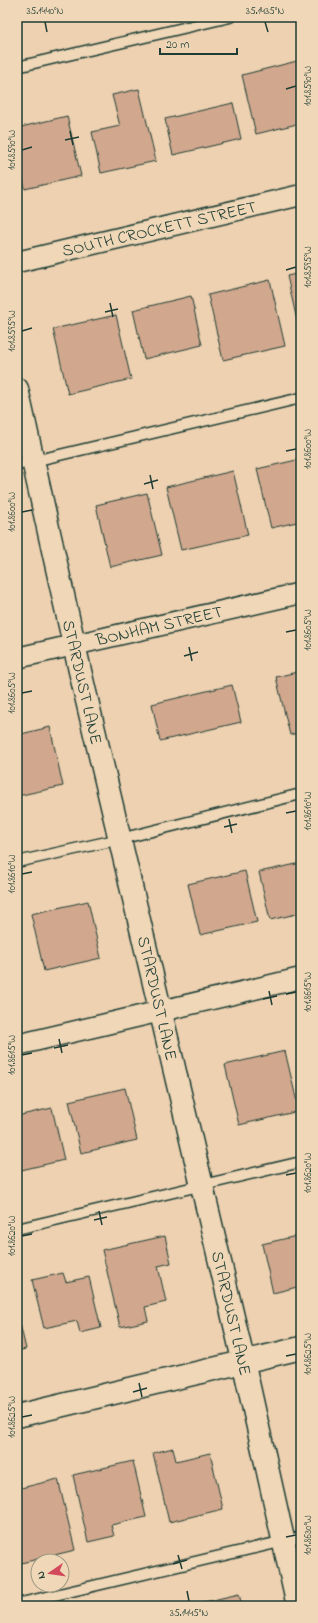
<svg xmlns="http://www.w3.org/2000/svg" width="318" height="1623" viewBox="0 0 318 1623" font-family="'Indie Flower',sans-serif">
<style>
.building{fill:#d1a88e;stroke:#1f3d34}
.lines{fill:none;stroke-linecap:round;stroke-linejoin:round}
.lane-casing{stroke:#1f3d34;stroke-width:13}
.street-casing{stroke:#1f3d34;stroke-width:23}
.secondary-casing{stroke:#1f3d34;stroke-width:25}
.lane{stroke:#efd7b7;stroke-width:10}
.street{stroke:#efd7b7;stroke-width:20}
.secondary{stroke:#efd7b7;stroke-width:22}
.ticks{fill:none;stroke:#1f3d34;stroke-width:1.5}
.labels{text-anchor:middle;stroke-width:3;stroke-linejoin:round;paint-order:stroke}
.street-label{font-size:17px;fill:#1f3d34;stroke:#efd7b7}
.neatline{fill:none;stroke:#1f3d34;stroke-width:1.5}
.ticks-label{font-size:10px;text-anchor:middle;fill:#1f3d34}
</style>
<rect width="100%" height="100%" fill="#eed1b1"/>
<filter id="ink" filterUnits="userSpaceOnUse"><feTurbulence type="fractalNoise" baseFrequency=".025" numOctaves="2"/><feDisplacementMap in="SourceGraphic" scale="8" xChannelSelector="R" yChannelSelector="G"/><feConvolveMatrix kernelMatrix="1 2 1 2 8 2 1 2 1" color-interpolation-filters="sRGB"/></filter>
<g filter="url(#ink)">
<path class="building" d="M297,61l4,15v47l-45,11 -14,-59z
M139,89l17,72 -55,12 -9,-41 28,-6 -8,-31z
M233,103l8,36 -68,16 -8,-36z
M67,116l14,60 -56,13 -8,-36v-25z
M301,273v52h-3l-11,-49z
M270,280l15,66 -62,14 -15,-65z
M191,296l11,49 -58,14 -11,-49z
M116,315l15,64 -63,15 -15,-65z
M301,459v62l-30,7 -14,-59z
M233,471l15,64 -67,15 -15,-63z
M147,493l15,62 -52,12 -14,-62z
M301,671v61l-11,3 -14,-58z
M232,685l9,37 -81,19 -8,-37z
M50,727l13,59 -46,10v-61z
M301,863v50l-31,7 -11,-48z
M245,871l12,51 -57,13 -12,-51z
M88,901l13,57 -57,13 -13,-57z
M17,967l3,11 -3,1z
M285,1051l14,60 -60,14 -14,-60z
M125,1088l12,52 -56,13 -12,-52z
M52,1108l12,52 -47,11v-55z
M301,1235v51l-28,7 -11,-49z
M165,1236l6,27 -13,3 8,36 -21,5 3,14 -28,6 -18,-77z
M63,1273l3,9 23,-5 12,51 -21,5 -3,-12 -33,7 -12,-48z
M17,1311l9,38 -9,2z
M173,1448l3,13 34,-8 13,56 -54,13 -16,-69z
M133,1461l13,56 -35,8 3,11 -26,6 -15,-67z
M58,1479l17,71 -58,14v-30h2l-2,-9v-36z
M239,1594l3,12h-55z"/>
<g class="lines">
<g class="lane-casing">
<path id="lane" d="M17,67l213,-50
M17,465l284,-67
M17,862l103,-23 181,-45
M17,1229l284,-67
M17,1604l284,-67"/>
</g>
<g class="street-casing">
<path id="street" d="M17,262l284,-67
M17,658l284,-65
M17,1045l284,-67"/>
</g>
<g class="secondary-casing">
<path id="secondary" d="M17,389l63,282 158,667 60,268
M17,1416l284,-68"/>
</g>
<use href="#lane" class="lane"/>
<use href="#street" class="street"/>
<use href="#secondary" class="secondary"/>
</g>
</g>
<path class="ticks" d="M45,22l2,10M265,22l3,10M286,89l10,-3M70,131l3,14M65,140l14,-3M22,150l10,-3M286,270l10,-3M110,303l3,14M105,312l13,-3M22,331l10,-3M286,451l10,-2M150,475l3,14M144,484l14,-4M22,512l10,-2M286,632l10,-2M189,647l3,14M184,656l14,-4M22,693l10,-2M286,813l10,-2M229,819l3,14M224,827l13,-3M22,874l10,-2M269,991l3,14M286,994l10,-2M263,999l14,-3M59,1039l3,14M54,1048l14,-3M22,1055l10,-2M286,1175l10,-2M99,1211l3,14M94,1220l13,-3M22,1236l10,-2M286,1356l10,-2M139,1383l3,14M133,1392l14,-4M22,1417l10,-2M286,1537l10,-2M178,1555l4,14M173,1564l14,-4M187,1591l2,10"/>
<g class="labels">
<g class="street-label">
<text transform="translate(159 228) rotate(-13)" y="6">SOUTH CROCKETT STREET</text>
<text transform="translate(159 625) rotate(-13)" y="6">BONHAM STREET</text>
<text transform="translate(83 682) rotate(77)" y="6">STARDUST LANE</text>
<text transform="translate(158 998) rotate(77)" y="6">STARDUST LANE</text>
<text transform="translate(232 1313) rotate(77)" y="6">STARDUST LANE</text>
</g>
</g>
<rect width="318" height="1623" fill="none" stroke="#efd7b7" stroke-width="44"/>
<g transform="translate(50 1573) rotate(257)"><circle r="19" fill="#efd7b7" stroke="#9c9983"/>
<path d="M0-3L7 15L0 10L-7 15Z" fill="#d1495b"/>
<text y="-6" font-size="11" font-weight="bold" text-anchor="middle" fill="#1f3d34">N</text>
</g>
<path d="M160 48v6h77v-6" fill="none" stroke="#1f3d34" stroke-width="2"/>
<text x="166" y="48" font-size="12" fill="#1f3d34" stroke="#efd7b7" stroke-width="3" paint-order="stroke">20 m</text>
<rect x="22" y="22" width="274" height="1579" class="neatline"/>
<g class="ticks-label">
<text x="45" y="14">35.1440°N</text>
<text x="265" y="14">35.1435°N</text>
<text transform="translate(307 86) rotate(-90)" y="4">101.8590°W</text>
<text transform="translate(11 150) rotate(-90)" y="4">101.8590°W</text>
<text transform="translate(307 267) rotate(-90)" y="4">101.8595°W</text>
<text transform="translate(11 331) rotate(-90)" y="4">101.8595°W</text>
<text transform="translate(307 449) rotate(-90)" y="4">101.8600°W</text>
<text transform="translate(11 512) rotate(-90)" y="4">101.8600°W</text>
<text transform="translate(307 630) rotate(-90)" y="4">101.8605°W</text>
<text transform="translate(11 693) rotate(-90)" y="4">101.8605°W</text>
<text transform="translate(307 811) rotate(-90)" y="4">101.8610°W</text>
<text transform="translate(11 874) rotate(-90)" y="4">101.8610°W</text>
<text transform="translate(307 992) rotate(-90)" y="4">101.8615°W</text>
<text transform="translate(11 1055) rotate(-90)" y="4">101.8615°W</text>
<text transform="translate(307 1173) rotate(-90)" y="4">101.8620°W</text>
<text transform="translate(11 1236) rotate(-90)" y="4">101.8620°W</text>
<text transform="translate(307 1354) rotate(-90)" y="4">101.8625°W</text>
<text transform="translate(11 1417) rotate(-90)" y="4">101.8625°W</text>
<text transform="translate(307 1535) rotate(-90)" y="4">101.8630°W</text>
<text x="189" y="1616">35.1445°N</text>
</g>
</svg>
